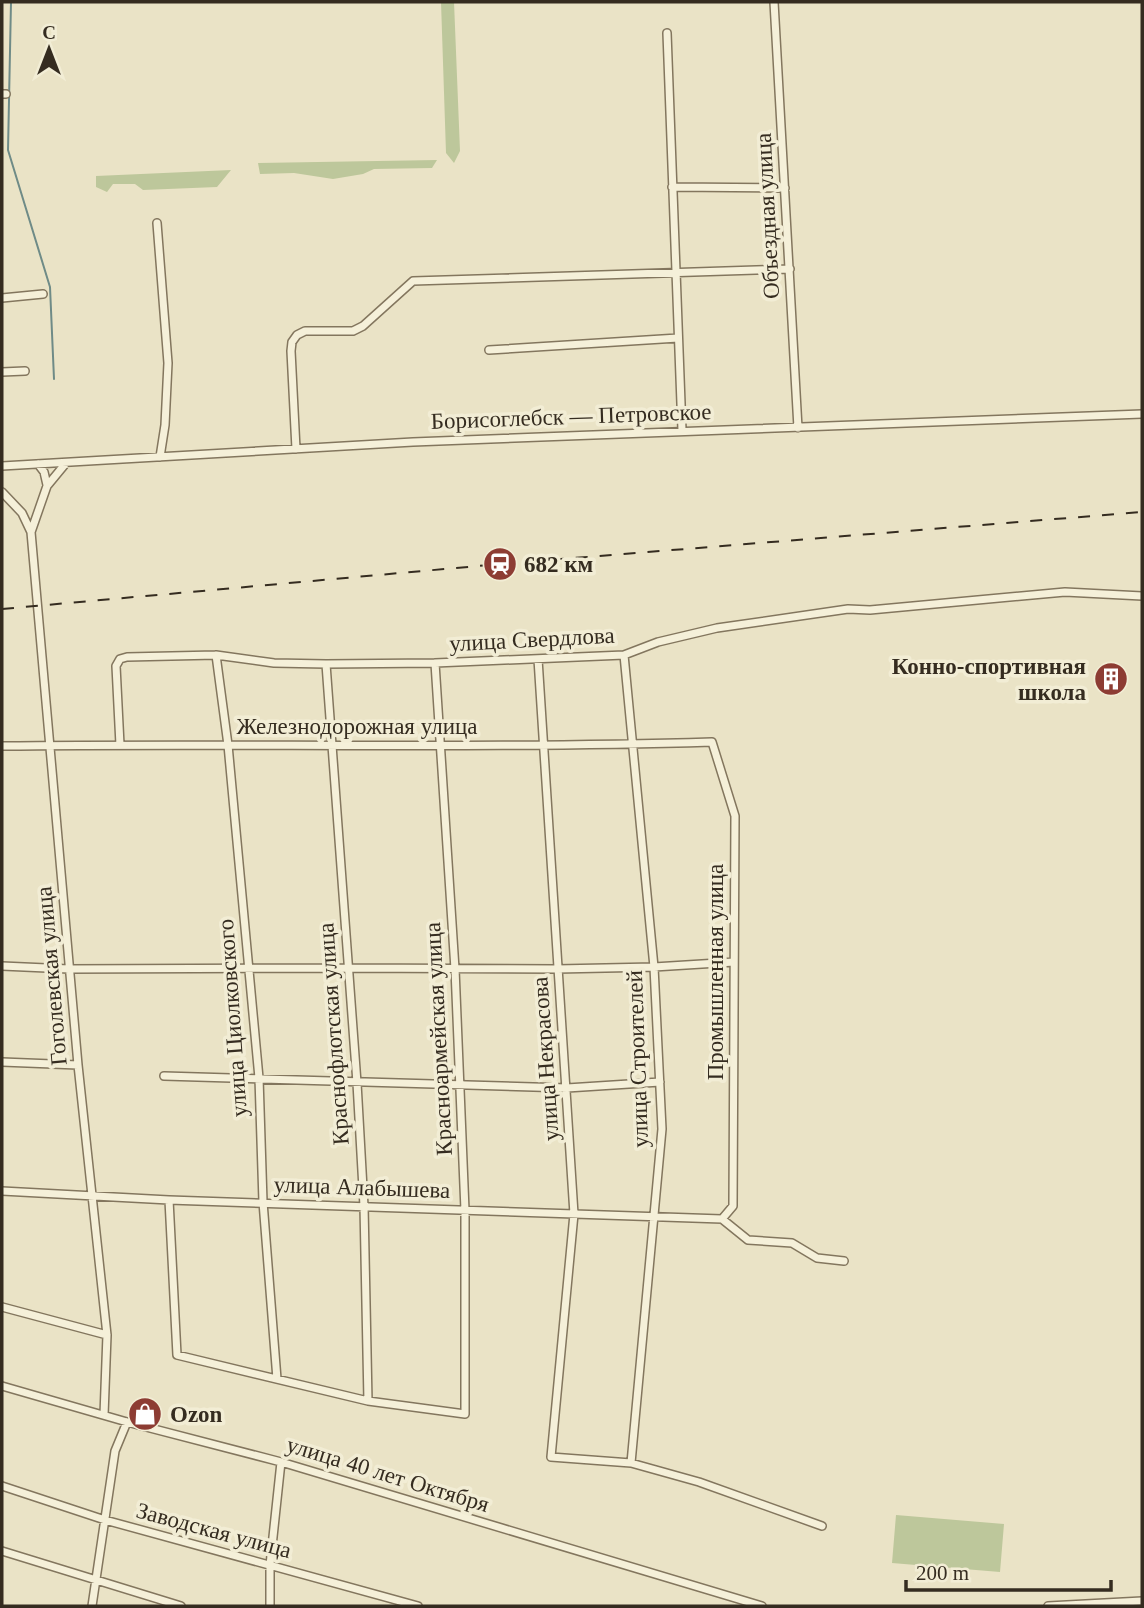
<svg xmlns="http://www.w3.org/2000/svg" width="1144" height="1608" viewBox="0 0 1144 1608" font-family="'Times New Roman',serif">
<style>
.green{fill:#bdc79b}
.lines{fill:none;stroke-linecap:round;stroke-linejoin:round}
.stream{stroke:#6f8b87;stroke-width:2}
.minor-casing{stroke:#83765e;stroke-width:10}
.minor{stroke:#f5f0d9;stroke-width:7}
.rail{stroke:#352c20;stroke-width:2;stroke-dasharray:12 12;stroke-linecap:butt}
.labels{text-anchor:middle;stroke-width:7;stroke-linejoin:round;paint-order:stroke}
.street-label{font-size:23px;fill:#352c20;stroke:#f2edd5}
.poi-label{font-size:23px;font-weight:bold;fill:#352c20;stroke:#f2edd5;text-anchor:start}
</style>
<rect width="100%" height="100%" fill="#eae3c6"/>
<path class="green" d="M441,2h13l6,149 -6,12 -8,-10z
M437,160l-5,8 -58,1 -11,5 -30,5 -39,-6 -34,1 -2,-11z
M231,170l-14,17 -74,3 -8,-6h-22l-6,8 -11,-5v-11z
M896,1515l108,9 -4,48 -108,-9z"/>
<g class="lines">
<path class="stream" d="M11,2l-3,148 42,137 4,92"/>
<g class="minor-casing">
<path id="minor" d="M774,2l24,426
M667,33l15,397
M2,94h4
M672,187l113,1
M157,223l11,140 -3,62 -5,32
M2,298l41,-4
M489,350l189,-12
M2,372l23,-1
M296,449l-5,-98 1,-9 5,-7 8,-4h48l10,-5 50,-45 377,-12
M38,464l6,8 3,13
M2,466l411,-24 729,-28
M2,492l20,21 9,19 47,533 29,270 -3,80
M31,532l16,-46 19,-23
M216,655l12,90 31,333 4,124 14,177
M624,655l30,312 8,162 -31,334
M538,659l36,555 -23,243 80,6 68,19 123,44
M326,664l31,419 7,123 4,195
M120,745l-4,-79 4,-7 7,-2 89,-2 58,8 52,1 109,-1 189,-8 34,-13 59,-14 131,-19 22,1 195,-18 77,4
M2,746c237,-3 473,3 710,-4l23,74 -2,390 -11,13
M2,966l67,3 278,-1 210,1 97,-2 80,-5
M2,1062l76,3
M164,1076l403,12 93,-6
M2,1191l167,9 553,19 26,21 44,3 25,15 27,3
M169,1200l8,155 191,46 97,13v-204l-10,-241 -20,-306
M2,1307l105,28
M2,1386l125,36 154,40 481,144
M2,1486l103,34 313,86
M2,1551l179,55
M92,1606l23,-155 12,-29
M270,1606v-41l11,-103
M1048,1606l94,-5"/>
</g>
<use href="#minor" class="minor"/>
<path class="rail" d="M2,609l498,-45 642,-52"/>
</g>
<defs>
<g id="station-disc" transform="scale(1.75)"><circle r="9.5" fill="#8d3c33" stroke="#f2edd5"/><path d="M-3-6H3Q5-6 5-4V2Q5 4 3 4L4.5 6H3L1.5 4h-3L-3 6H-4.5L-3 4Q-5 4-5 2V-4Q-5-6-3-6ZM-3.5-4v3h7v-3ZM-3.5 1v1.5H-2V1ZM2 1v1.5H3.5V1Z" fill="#fff"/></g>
<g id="building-disc" transform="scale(1.75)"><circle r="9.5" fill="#8d3c33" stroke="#f2edd5"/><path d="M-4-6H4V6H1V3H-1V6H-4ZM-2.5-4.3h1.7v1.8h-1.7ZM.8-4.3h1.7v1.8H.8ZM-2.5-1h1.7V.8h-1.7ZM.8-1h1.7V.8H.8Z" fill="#fff"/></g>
<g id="shop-disc" transform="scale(1.75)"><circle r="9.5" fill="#8d3c33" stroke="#f2edd5"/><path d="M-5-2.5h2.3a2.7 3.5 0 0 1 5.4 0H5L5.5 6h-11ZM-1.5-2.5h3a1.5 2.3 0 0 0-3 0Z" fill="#fff"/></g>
</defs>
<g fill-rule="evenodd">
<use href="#station-disc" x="500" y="564"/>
<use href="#building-disc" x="1111" y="679"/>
<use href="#shop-disc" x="145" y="1414"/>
</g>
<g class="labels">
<g class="street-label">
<text transform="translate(767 216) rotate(-93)" y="8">Объездная улица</text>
<text transform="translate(571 416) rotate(-2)" y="8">Борисоглебск — Петровское</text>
<text transform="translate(532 639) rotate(-3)" y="8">улица Свердлова</text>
<text x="357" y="734">Железнодорожная улица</text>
<text transform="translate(715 972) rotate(-90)" y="8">Промышленная улица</text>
<text transform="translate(51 976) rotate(-95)" y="8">Гоголевская улица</text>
<text transform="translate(232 1018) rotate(-94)" y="8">улица Циолковского</text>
<text transform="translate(333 1034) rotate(-94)" y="8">Краснофлотская улица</text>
<text transform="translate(438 1039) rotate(-93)" y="8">Красноармейская улица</text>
<text transform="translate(545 1059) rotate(-94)" y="8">улица Некрасова</text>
<text transform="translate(637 1059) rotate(-92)" y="8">улица Строителей</text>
<text transform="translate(362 1187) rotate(2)" y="8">улица Алабышева</text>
<text transform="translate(388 1474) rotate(17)" y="8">улица 40 лет Октября</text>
<text transform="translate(214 1530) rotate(15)" y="8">Заводская улица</text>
</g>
<g class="poi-label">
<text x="524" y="572">682 км</text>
<text x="1086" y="674" text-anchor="end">Конно-спортивная<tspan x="1086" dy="26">школа</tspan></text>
<text x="170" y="1422">Ozon</text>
</g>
</g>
<rect width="1144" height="1608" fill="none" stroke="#352c20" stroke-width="7"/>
<g transform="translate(49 49)" stroke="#f2edd5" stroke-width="5" paint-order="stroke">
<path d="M0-5L12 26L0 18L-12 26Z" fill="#352c20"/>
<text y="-10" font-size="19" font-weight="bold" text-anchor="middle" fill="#352c20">С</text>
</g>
<path d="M906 1580v10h205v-10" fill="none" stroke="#352c20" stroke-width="3.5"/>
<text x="916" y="1580" font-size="21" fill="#352c20" stroke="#f2edd5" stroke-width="5" paint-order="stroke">200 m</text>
</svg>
